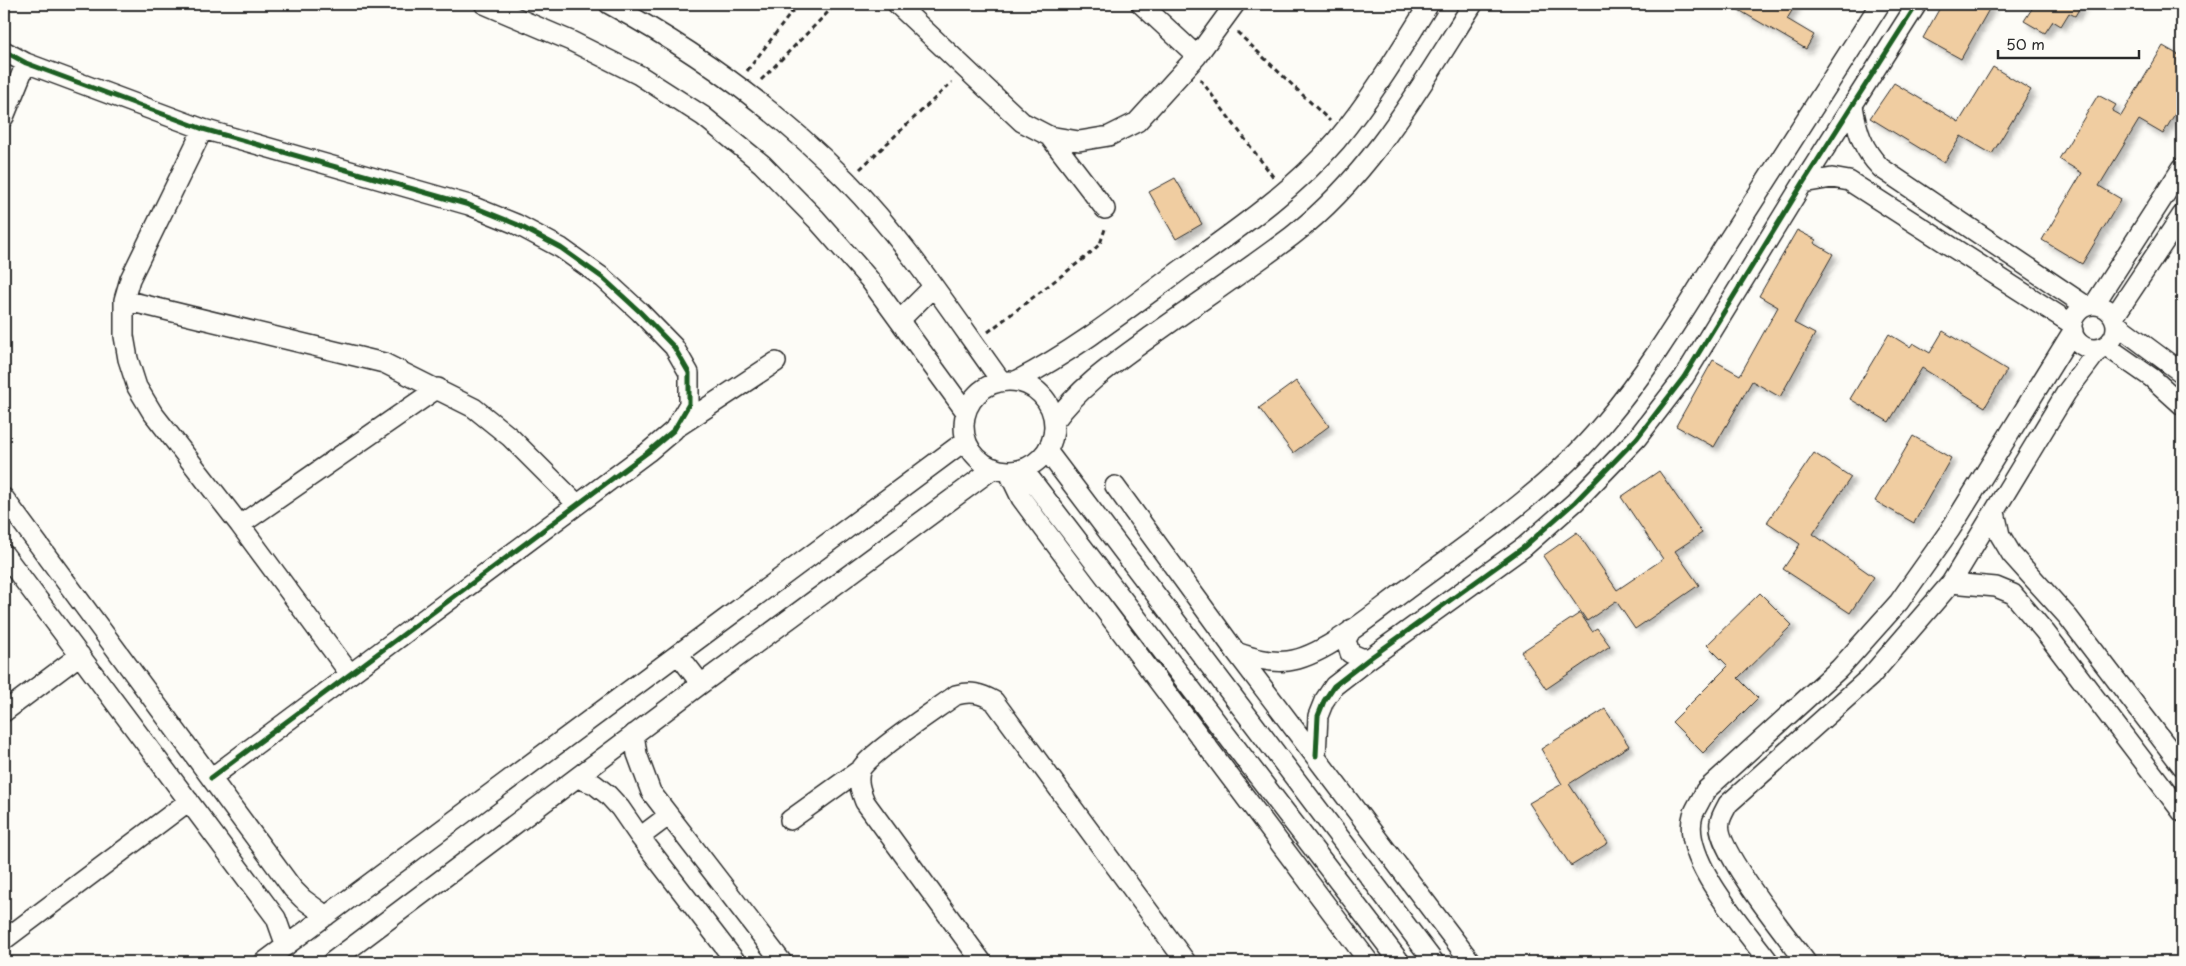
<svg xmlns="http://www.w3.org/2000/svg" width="2186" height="966" viewBox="0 0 2186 966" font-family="'Playpen Sans',sans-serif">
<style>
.building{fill:#f0cda1;stroke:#2b2b2b;filter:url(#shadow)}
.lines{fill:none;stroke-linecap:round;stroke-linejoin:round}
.minor-casing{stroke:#2b2b2b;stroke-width:22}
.path{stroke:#2b2b2b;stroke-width:3;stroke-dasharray:5 4;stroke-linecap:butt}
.minor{stroke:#fdfcf7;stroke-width:19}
.cycleway-casing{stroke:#fdfcf7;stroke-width:8}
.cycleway{stroke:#1b5e20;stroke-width:5}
</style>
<defs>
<filter id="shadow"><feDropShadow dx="4.5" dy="4.5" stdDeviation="2.5" flood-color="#0004"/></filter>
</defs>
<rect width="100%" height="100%" fill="#fdfcf7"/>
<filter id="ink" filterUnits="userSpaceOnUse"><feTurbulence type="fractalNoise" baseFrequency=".02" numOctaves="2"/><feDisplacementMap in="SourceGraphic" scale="10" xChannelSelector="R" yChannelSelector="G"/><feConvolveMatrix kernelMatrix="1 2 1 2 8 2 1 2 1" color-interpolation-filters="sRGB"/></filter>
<g filter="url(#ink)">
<path class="building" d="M1740,4h56l-9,15 27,16 -8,14 -69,-40z
M1942,4h50l-31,55 -38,-21z
M2035,4h47l-7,12 -6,-3 -8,13 -8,-5 -8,12 -21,-12z
M2163,46l19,11v45l-19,32 -24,-14 -40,66 22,13 -39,65 -40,-24 40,-67 -23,-14 39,-64 18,10 -4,6 9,5z
M1993,67l38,23 -39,64 -31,-18 -17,27 -74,-45 24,-35 65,39z
M1175,178l27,46 -26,15 -27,-47z
M1797,230l19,10 -2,3 19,11 -39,69 21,11 -35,63 -28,-16 -38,66 -38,-21 37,-66 27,15 38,-68 -19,-11z
M1943,331l64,39 -22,37 -63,-39 -33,54 -39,-23 39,-65 21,13 3,-4 17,10z
M1296,381l33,45 -36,27 -34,-45z
M1913,436l38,22 -37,65 -39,-22z
M1814,453l37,24 -38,57 61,43 -24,36 -67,-44 17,-25 -33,-22z
M1659,471l43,62 -27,18 24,34 -64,44 -19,-28 -29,20 -44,-65 34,-24 40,58 46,-31 -42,-62z
M1760,593l32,32 -54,53 20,20 -55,55 -31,-31 56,-56 -21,-21z
M1580,613l12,18 5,-3 13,18 -64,43 -25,-37z
M1605,709l24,37 -60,38 39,59 -37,23 -42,-63 33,-19 -21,-35z"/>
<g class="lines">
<g class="minor-casing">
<path id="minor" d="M484,4l87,37 68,34 64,41 59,48 54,55 53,60 97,133
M609,4c87,47 167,105 237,176 59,60 106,133 155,201
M897,4l125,118 27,14 30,5 30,-5 28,-14 60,-66 38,-52
M1141,4l56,52
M4,51l22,12 177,66 266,76 47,19 45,24 42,30 37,34 34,35 15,26v31l-15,26 -26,22 -437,326
M1853,106c4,24 9,43 28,62l205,138
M4,117l22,-54
M203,129l-73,150 -6,21v36l4,23 9,28 15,25 88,113 110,149
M1049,136l56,73
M1803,183l29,-5 17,3 223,143
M124,300l260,63 90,45 36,29 67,67
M2094,305l88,-137
M2072 327a22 22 0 1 1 44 0a22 22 0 1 1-44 0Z
M2114,317l68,-102
M900,320l33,-33
M2116,324l66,49
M2106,346l46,32 30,27
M1016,381c60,-31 112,-72 166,-112 54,-39 110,-77 154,-128 35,-42 64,-90 93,-137
M964 426a45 45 0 1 1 90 0a45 45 0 1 1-90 0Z
M1054,422c28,-38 62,-60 99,-87 46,-33 94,-65 139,-99 80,-62 128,-149 181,-232
M679,426l97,-64
M1047,451l387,511
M1023,469l377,493
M1008,471l13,27 14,19 334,445
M1115,486l121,166 235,310
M4,498l289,391 10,10 23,17
M1995,512l5,23 12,20 56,62 114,149
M240,525l198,-137
M4,554l272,364 10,28
M1951,583l45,4 17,7 32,38 137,180
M1352,629l-6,11 4,13 11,5h9
M1236,652c17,6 34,11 52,9 36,-4 87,-49 118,-71 67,-50 144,-102 197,-166 46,-54 82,-115 119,-174 53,-82 106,-164 158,-246
M678,654l23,30
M4,712l76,-57
M634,734l3,20 14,38 131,170
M1316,756l2,-40 6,-15 10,-15 36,-28 154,-111 51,-45 62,-64 47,-61 119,-194 114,-179
M577,778l17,6 14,11 12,13 20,29 96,125
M790,820l71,-51
M640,837l28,-21
M4,940l185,-139
M264,962l702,-522
M332,962l369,-278 293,-216
M982,962l-117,-160c-4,-10 -9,-22 -4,-33 9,-16 76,-60 95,-74 15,-4 24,-2 38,6l192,261
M1769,962c-24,-33 -89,-104 -76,-147 3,-8 9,-16 12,-24l134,-122 60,-67 51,-72 123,-199
M1806,962c-18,-24 -92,-115 -86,-140 1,-6 5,-12 8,-18l142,-127 81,-94 115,-190 33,-44"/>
</g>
<path class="path" d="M1237,32l93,89
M747,71l51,-67
M1200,79l74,99
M761,80l75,-76
M860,169l92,-87
M988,332l99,-76 13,-12 6,-18"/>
<use href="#minor" class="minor"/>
<g class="cycleway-casing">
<path id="cycleway" d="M4,51l22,12 177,66 266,76 47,19 45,24 42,30 37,34 34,35 15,26v31l-15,26 -26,22 -437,326
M1316,756l2,-40 6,-15 10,-15 36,-28 154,-111 51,-45 62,-64 47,-61 119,-194 114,-179"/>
</g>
<use href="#cycleway" class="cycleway"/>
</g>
</g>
<rect width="2186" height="966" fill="none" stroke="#fdfcf7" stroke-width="20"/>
<rect x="10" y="10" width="2166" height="946" fill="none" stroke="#2b2b2b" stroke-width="2" filter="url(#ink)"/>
<path d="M1998 50v8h141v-8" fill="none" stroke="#2b2b2b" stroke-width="2.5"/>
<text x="2006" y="50" font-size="15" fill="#2b2b2b" stroke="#fdfcf7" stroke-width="4" paint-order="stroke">50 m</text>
</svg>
